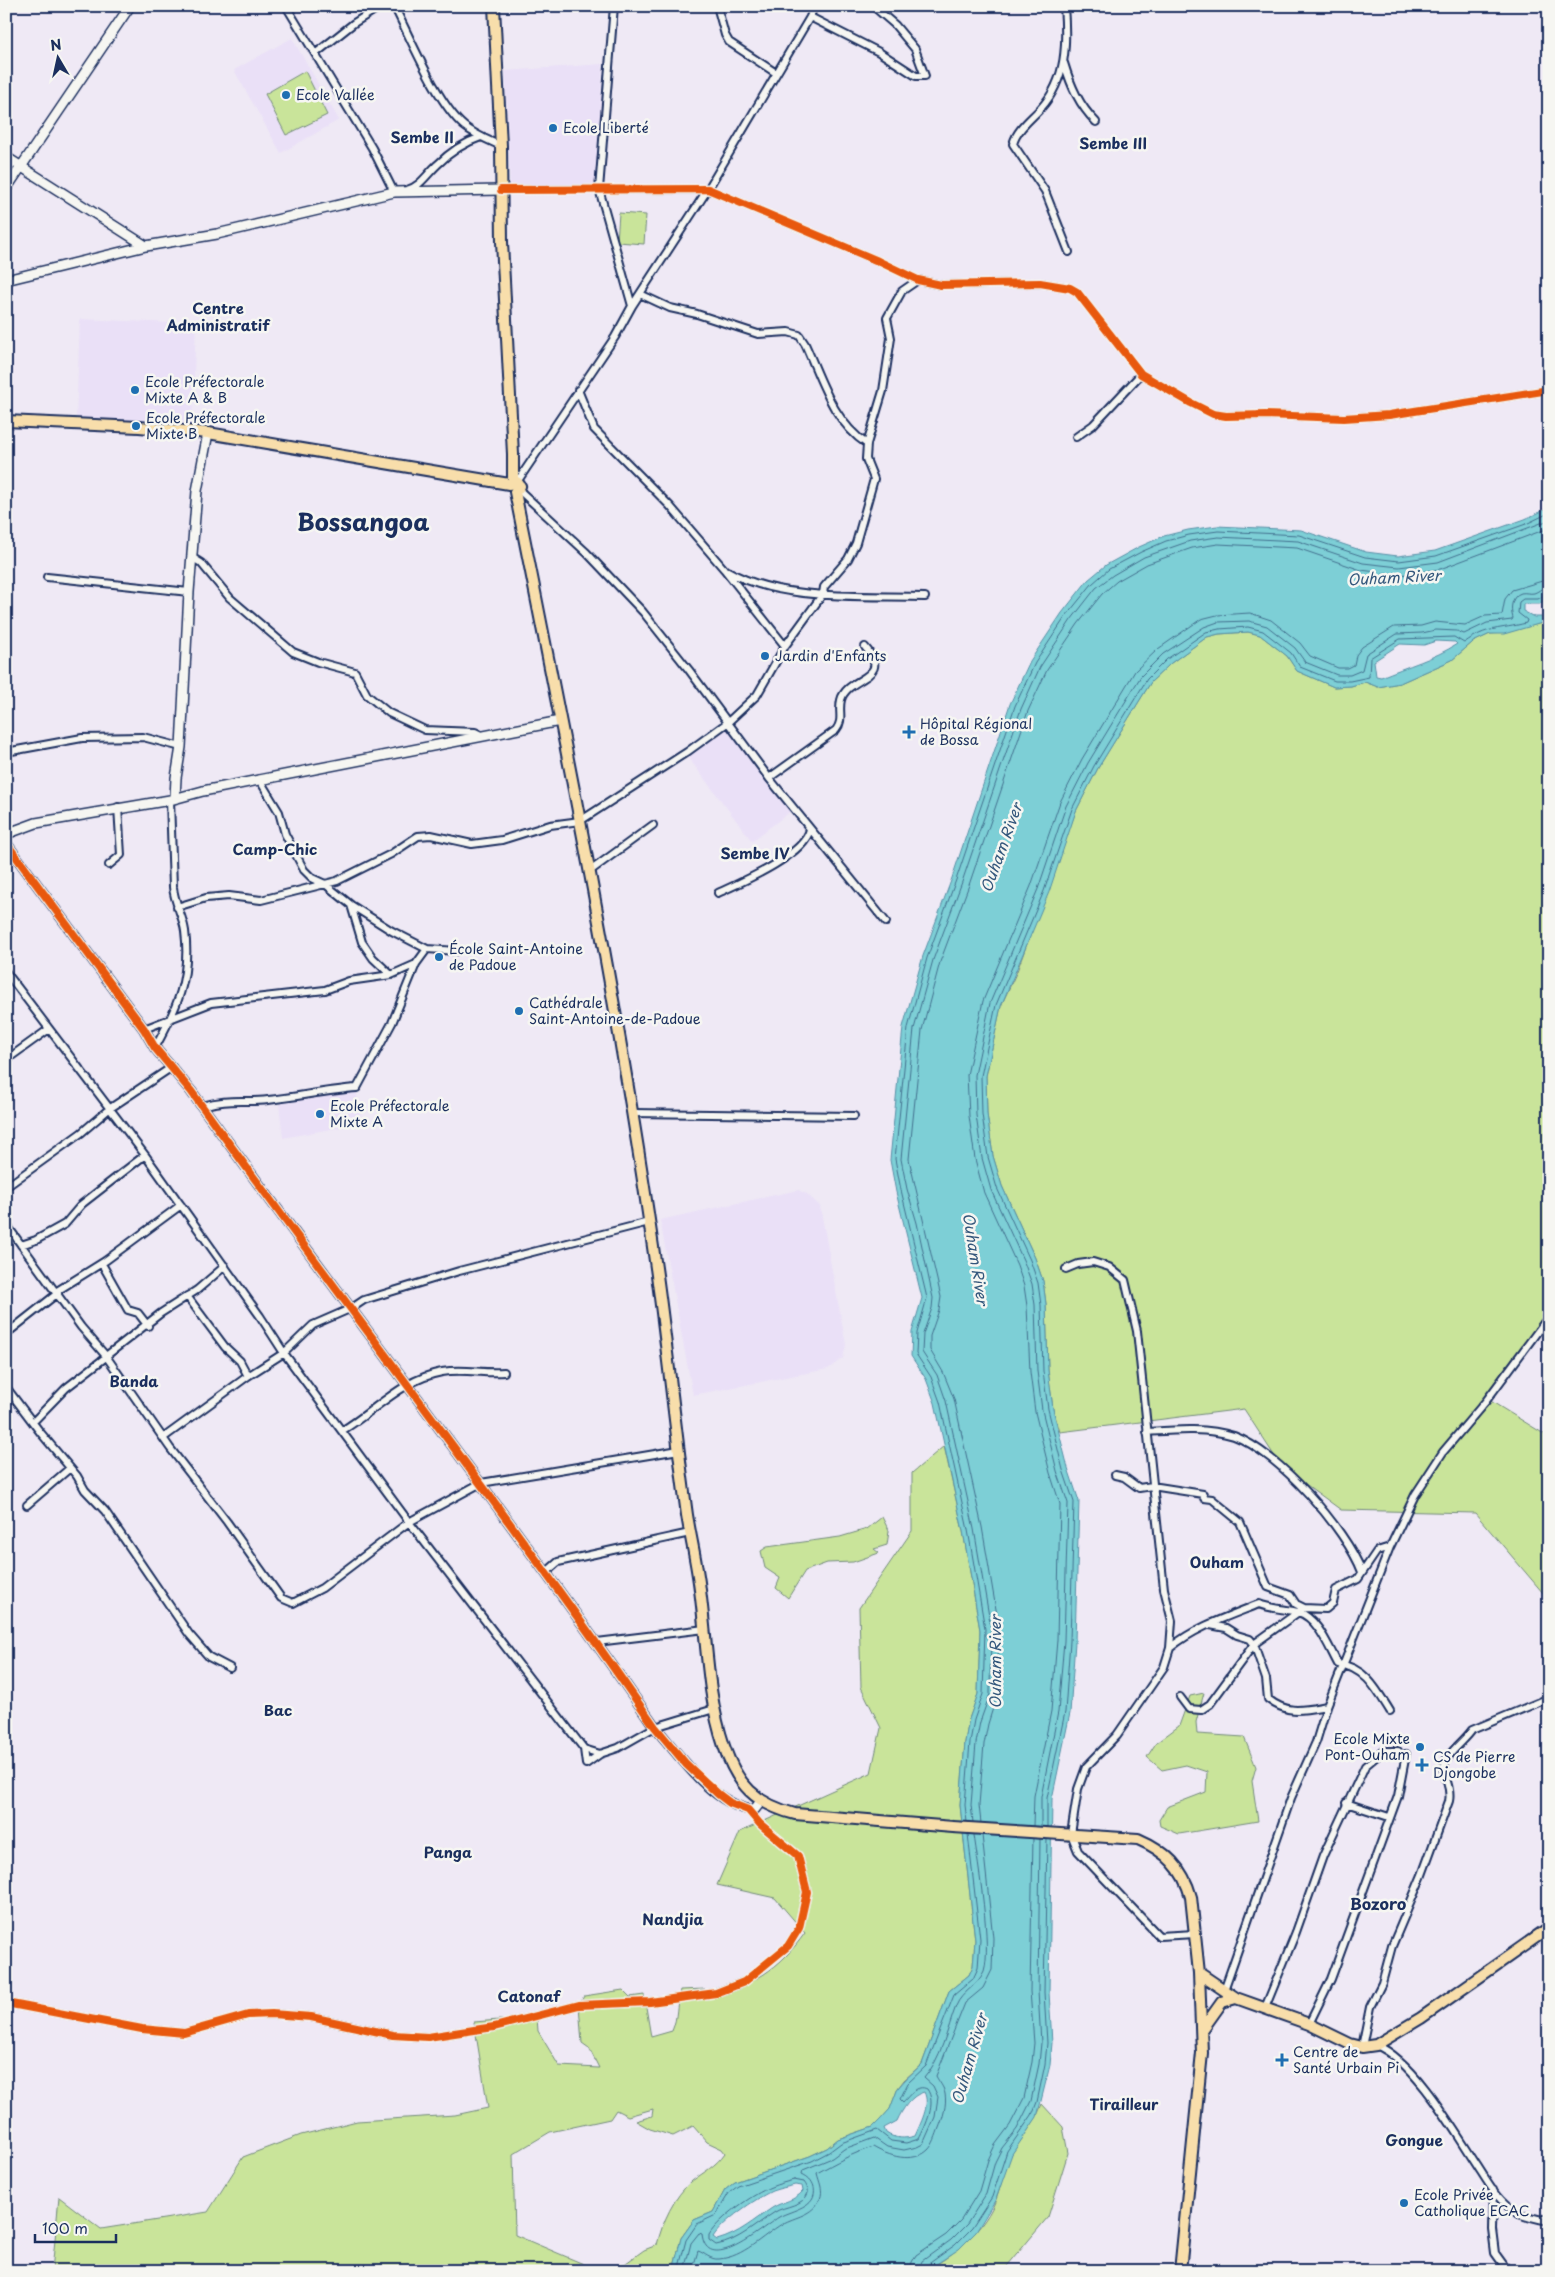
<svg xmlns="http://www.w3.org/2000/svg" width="1555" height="2277" viewBox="0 0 1555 2277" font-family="'Playpen Sans',sans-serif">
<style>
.built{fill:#eae0f7}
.green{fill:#c9e49a;stroke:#728a7c}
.water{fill:#7dcfd6;stroke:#568fa6;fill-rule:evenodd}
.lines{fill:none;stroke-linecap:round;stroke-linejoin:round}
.shore{stroke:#426f8e;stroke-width:1}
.street-casing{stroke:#1b2f5e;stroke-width:10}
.secondary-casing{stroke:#1b2f5e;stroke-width:12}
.primary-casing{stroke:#1b2f5e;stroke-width:14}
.street{stroke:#f6f6f2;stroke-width:6}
.secondary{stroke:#f6f6f2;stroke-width:9}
.primary{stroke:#f8deab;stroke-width:10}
.cycleway-casing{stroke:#f6f6f2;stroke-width:11}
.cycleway{stroke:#e8590c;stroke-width:8}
.poi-dot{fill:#1f6fb2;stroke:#f6f6f2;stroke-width:2}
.labels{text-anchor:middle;stroke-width:5;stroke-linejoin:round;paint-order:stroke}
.poi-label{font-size:14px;fill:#1b2f5e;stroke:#f6f6f2;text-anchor:start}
.neighbourhood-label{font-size:15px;font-weight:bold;fill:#1b2f5e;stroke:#f6f6f2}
.water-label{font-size:15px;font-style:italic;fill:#34577c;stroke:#f6f6f2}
.quarter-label{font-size:16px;font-weight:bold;fill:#1b2f5e;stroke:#f6f6f2}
.town-label{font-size:24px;font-weight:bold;fill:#1b2f5e;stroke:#f6f6f2}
</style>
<rect width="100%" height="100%" fill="#efe9f5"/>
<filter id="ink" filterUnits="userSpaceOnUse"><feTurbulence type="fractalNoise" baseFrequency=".02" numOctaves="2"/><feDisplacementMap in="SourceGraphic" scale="10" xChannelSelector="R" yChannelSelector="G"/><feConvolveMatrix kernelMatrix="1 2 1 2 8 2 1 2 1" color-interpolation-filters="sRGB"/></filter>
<g filter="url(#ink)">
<path class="built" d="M292,38l47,82 -58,33 -47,-83z
M603,64l-7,122h-86l-5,-115z
M80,319l116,5 -4,101 -116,-5z
M726,726l65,85 -39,30 -65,-85z
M356,1090l6,33 -79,15 -4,-34z
M798,1190l9,4 13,12 26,139 -3,13 -15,11 -135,26 -33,-175z"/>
<path class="green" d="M305,71l22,44 -41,20 -21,-41z
M619,213l27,2 -2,29 -27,-2z
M1549,621v698l-60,81 60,37v163l-74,-87 -134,-3 -60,-44 -37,-57 -184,23 -7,-23 -5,-39 -2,-66 -3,-23 -8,-23 -33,-72 -9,-30 -6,-42 -1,-38 15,-70 16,-35 59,-160 22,-43 53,-86 20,-19 36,-26 12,-3 29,-2 12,3 27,21 10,15 37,16 17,-1 14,-4 13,5 22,-4 52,-23 21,-18 17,-8 14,-1z
M944,1446l19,85 17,99 -2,64 -9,25 -4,23 -5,63 15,135 -2,26 -4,9 -20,16 -27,73 -18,16 -6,8 -8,21 -10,12 -7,6 -35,12 -11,9 -17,8 -75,26 -10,8 -12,22 -19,8 -13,18 -8,33h-58l29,-21 13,-5c5,-22 17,-49 35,-64 12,-9 24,-15 33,-28l-3,-4 -15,-7 -14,-16 -20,10 -23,-7 -14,-8 16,-5 1,-7 -25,7 -12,-6 -6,9 -60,13 -37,22 2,81 85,36h-548l7,-74 42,32 107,-17 35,-55 58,-22 56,-14 98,-6 33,-7 -14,-86 63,-5 1,14 21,35 40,2 -10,-20 -7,-5 -3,-38 5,-9 39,-6 7,7 14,-2 7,42 21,-6c6,-14 4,-26 8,-41l25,-1 6,9c43,-15 67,-27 94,-65l-30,-35 -58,-13 23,-53 131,-59 10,-45 -20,-41 -2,-79 53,-77v-58z
M882,1517l7,14 -2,14 -13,4 5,4 -26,9 -26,1 -22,8 -17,27 -12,-10 4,-10 -15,-10 -4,-17 6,-4 73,-10 27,-8z
M1204,1693l-8,29 1,12 47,3 12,30 -4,14 6,40 -79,13 -19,-8 -1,-6 8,-13 39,-15 1,-20 -21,-7 -24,5 -15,-13 9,-14 23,-17 11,-30z
M1042,2104l21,23 5,26 -20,64 -45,54h-77c29,-17 59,-41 71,-74 5,-14 7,-31 15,-44 11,-17 23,-30 30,-49z"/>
<path class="water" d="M1549,508v88l-9,8h-17v7l11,6h15v4l-45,13h-14l-17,8 -21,18 -52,23 -22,4 -13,-5 -14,4 -17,1 -37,-16 -10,-15 -27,-21 -12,-3 -29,2 -12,3 -36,26 -20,19 -53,86 -22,43 -27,81 -48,114 -15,70 1,38 6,42 9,30 33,72 8,23 3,23 2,66 5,39 15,59 11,33 -4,141 -5,71 -18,86 -3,193 3,51 -2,22 -13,52 -25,37 -16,45 -20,33 -17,17 -33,22h-253l8,-33 13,-18 19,-8 12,-22 10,-8 75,-26 17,-8 11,-9 35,-12 7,-7 10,-11 8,-21 7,-8 17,-16 27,-73 20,-16 4,-9 2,-26 -15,-135 5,-63 4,-23 9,-25 2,-64 -17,-99 -28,-128 -9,-24 -15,-23 1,-24 10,-34 -26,-106 -6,-32 13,-133 20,-71 29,-78 58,-174 20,-43 32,-48 26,-33 18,-15 33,-18 25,-11 24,-6 29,-4 84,4 65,22 32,4 37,-5 90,-32zM1436,641l19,1 2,2c-23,15 -50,22 -76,33l-5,-1 -2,-15 26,-17 24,1zM924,2092c7,13 -4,32 -9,44 -10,3 -20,3 -29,-3l-2,-5 13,-7c5,-11 14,-26 27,-29zM795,2185l7,1 1,5c-8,10 -20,10 -31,17 -18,12 -33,26 -55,32l-4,-3c10,-16 42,-38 59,-46 8,-3 16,-4 23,-6z"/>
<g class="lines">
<path class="shore" d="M967,1822l-2,-17 5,-63 4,-22 9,-26 2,-65 -17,-99 -28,-128 -9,-25 -15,-23 1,-21 10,-35 -26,-108 -6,-31 13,-131 19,-70 29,-78 59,-174 20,-43 31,-47 26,-32 17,-15 32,-17 25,-11 23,-6 29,-4 81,4 66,22 34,4 37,-5 90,-32 23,-11
M973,1822l-2,-17 5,-62 4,-21 10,-28 1,-66 -17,-99 -28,-128 -9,-26 -15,-23 1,-18 9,-26 1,-10 -16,-75 -10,-34 -6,-30 13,-130 19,-69 29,-78 59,-173 19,-42 31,-47 25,-32 17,-13 31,-18 46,-16 28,-4 80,4 65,22 36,4 39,-5 111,-42
M981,1823l-2,-18 5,-61 4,-20 9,-29 2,-68 -17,-100 -28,-128 -11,-27 -13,-22v-14l9,-26 2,-13 -32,-138 13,-129 18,-68 29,-77 59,-174 19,-41 31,-46 24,-30 15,-13 30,-17 45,-16 26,-4 79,4 64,22 39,5 40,-6 109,-41
M1033,1826l1,-30 17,-85 6,-71 3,-136 -10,-31 -15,-61 -5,-40 -3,-66 -3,-20 -7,-21 -33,-72 -9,-34 -6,-43 -2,-41 16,-74 48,-115 29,-84 22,-43 53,-88 23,-22 43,-30 16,-4 33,-2 21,7 29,23 10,13 28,12h10l6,-3 2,-10 6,-8 32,-20 27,-1 14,-4 30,3 20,-9 17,-1 3,-16 7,-9 37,-11
M1041,1826v-29l17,-85 6,-71 4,-138 -11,-32 -15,-61 -5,-39 -2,-66 -3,-21 -8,-22 -33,-72 -9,-32 -6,-43 -1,-40 15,-72 48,-114 28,-83 22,-43 53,-87 22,-22 41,-27 14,-5 31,-1 18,5 28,22 10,14 32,13h13l12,-5 4,-16 31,-20 25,-1 14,-3 21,1 7,3 23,-11 25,-3 1,-2c-3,-9 -2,-22 8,-25 4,-1 9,1 13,0 6,-2 8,-6 15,-7
M1047,1827v-29l18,-86 5,-71 4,-139 -11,-32 -15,-61 -5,-38 -2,-66 -3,-22 -8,-23 -33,-72 -9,-31 -6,-43 -1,-38 15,-71 48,-114 28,-82 22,-43 53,-87 20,-20 39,-27 13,-3 29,-2 15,4 18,14 10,8 9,14 35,14h15l19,-4 1,-19 30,-19 54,-2 10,6c23,-17 36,-13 62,-20l1,-3 -9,-7 1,-11 4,-3h15l11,-6
M794,2180l10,2c2,3 5,7 4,11 -4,13 -24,13 -33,19 -19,12 -36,29 -59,33l-7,-5v-5c10,-17 44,-41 62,-48 7,-3 15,-5 23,-7z
M678,2271l8,-31 11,-16 19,-9 13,-22 9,-7 74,-25 17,-9 12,-9 36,-13 14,11 15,2 13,-4c7,-14 18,-36 8,-50 -10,-5 -17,6 -24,13l-3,-3 8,-16 18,-17 28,-71 19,-16 5,-11 2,-29 -12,-105
M684,2271l7,-28 8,-10 3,1c5,43 62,-8 77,-17 12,-7 39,-10 35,-30 -2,-7 -6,-10 -12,-13l1,-4 29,-12 12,-9 30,-11 13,9 17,3 13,-3 6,-3 12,-27 3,-20 -5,-11 -9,-8c17,-19 23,-48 32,-72 6,-15 22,-20 28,-35 8,-25 -6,-107 -10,-136
M692,2271l6,-20c7,2 12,9 21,8 25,-2 43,-23 63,-35 14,-8 30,-8 38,-25 4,-9 -1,-17 -3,-26 18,-10 36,-20 56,-26 15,9 40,17 55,3 6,-6 8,-15 11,-22 4,-10 8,-24 6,-34 -1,-7 -6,-12 -9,-18l29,-73 18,-15 9,-18 1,-32 -11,-103
M910,2271l2,-9 4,-7 30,-20 15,-15 18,-29 9,-31 7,-15 15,-20 14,-27 8,-36 2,-19 -4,-52 3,-153
M918,2271l4,-10 29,-21 16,-16 19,-30 9,-32 7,-14 15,-19 14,-28 8,-37 2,-21 -3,-52 2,-152
M924,2271l3,-6 28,-20 17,-17 20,-31 15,-46 25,-36 5,-13 8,-38 2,-21 -3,-51 3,-153"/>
<g class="street-casing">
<path id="street" d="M286,6l86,142 22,44
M394,6c17,33 43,97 70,120 11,9 24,14 37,20
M614,6l-15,183 33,117
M717,6l8,29 4,7 47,31
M1064,6c3,37 3,73 -23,102 -10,11 -24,21 -28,36l32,47 24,61
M810,17l69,35 37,24h9l-10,-27 -20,-24 -22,-19
M315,54l39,-31 27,-17
M1064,63c7,23 15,42 32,59
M407,190c13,-3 20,-16 30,-25 13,-13 26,-22 44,-28
M501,190l207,-1 170,72 40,19 23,5 99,-2 30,5 7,4 64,82 50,29 22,11 13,2 39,-1 79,3 45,-3 160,-25
M640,294l30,14 27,6 61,20 30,-2 11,3 6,9c16,35 28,78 62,100
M578,390l16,39 76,77 54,63 61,77
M1076,437l17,-12 48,-51
M517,482l98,-145 17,-31 76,-117 102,-172 4,-11
M519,490l68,63 56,59 46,58 80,108 117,144
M193,558l8,5 29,35 63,54 25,10 37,10 12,23 22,18 36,17 50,2 8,4
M728,571c52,31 137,24 197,26
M47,577l142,15
M6,752l76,-14 61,-1 38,10
M769,778l67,-48c8,-10 2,-19 5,-30 6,-24 53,-21 24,-53
M259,779l20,33 6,22 19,36 8,8 13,6 26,21 41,26 35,18 30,2
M109,865l12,-10 -3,-48
M590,871l63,-46
M718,893c24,-11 87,-38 92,-64
M351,905l11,37 11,16 18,17
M177,907l29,-9 23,-2 32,4 76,-19 54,-27 27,-18 13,-1 41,9 30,-4 48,-15 30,-4 107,-69 40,-29 30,-28 28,-49 38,-52 1,-7 24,-28 8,-16 18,-64 -8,-20 1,-15 16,-53 8,-53 -4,-20 15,-27 16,-11
M6,972l139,183 115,161 24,37 125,169 175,227 16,5 18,-6 37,-21 59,-18
M144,1029l67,-26 114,-13 24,-9 42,-6 25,-11 11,-15
M155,1048c22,-40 36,-70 30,-117 -2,-15 -11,-29 -12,-44l-3,-87
M6,1060l43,-31
M202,1106c27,-8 40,-3 66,-6 30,-3 59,-10 89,-12l35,-65 24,-59
M631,1113l223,3
M6,1187l75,-54 28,-24 63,-42
M6,1224l75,103 25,29 64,92 57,74 54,76 12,5 29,-15 87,-66 72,-39 198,-33
M21,1245l15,-5 29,-16 17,-20 63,-49
M102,1264l26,46 10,3 10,13
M1066,1269l12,-5 15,-2 16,5 16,13 12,51 27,258 8,32 -2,27 -6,19 -47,68 -31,32 -8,22 -7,45 7,17 81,85 36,-2
M57,1291l48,-30 76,-56
M187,1296l38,51 15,14 8,15
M6,1334l52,-41
M106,1356l55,-43 36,-23 28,-24
M6,1387l34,45 37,44 8,14 20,21 84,123 20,23 21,11
M33,1422l33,-34 40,-31
M343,1430c33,-20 60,-51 99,-58 23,-4 40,2 62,0
M1147,1432c28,-2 59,-5 87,4 44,16 112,93 128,136
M163,1438l85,-62 36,-23 29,-28 39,-17 12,-8 95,-29 190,-49
M1115,1475l9,2 15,11 13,-2 51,8 1,4 8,1 28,23 28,65 22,8 6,9 8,4
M27,1505l43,-37
M548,1574l2,-5 8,-7 132,-29
M1210,1625l16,3 11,7 13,4 4,5 12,35 2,20c20,16 36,11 59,7
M597,1642l108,-13
M1170,1648c25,-21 59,-32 89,-44 13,5 25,5 39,8 20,6 30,34 40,52 27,3 39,26 52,47
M1180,1697l9,12 12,1 9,-6 44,-60 50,-36 22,1 7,-6 3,-13 22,-11 19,-28 13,-4
M584,1749l2,15 14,-10
M1346,1803l43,14
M1224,1990l67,-192 25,-56 11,-36 63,-159 25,-52 28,-43 43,-51 63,-85
M6,2003l136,26 42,4 64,-18 24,-1 39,3 82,18 35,2 66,-10 85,-22 71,-3 66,-9 28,-11 44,-36 11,-18 8,-36 -9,-36 -38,-32 -12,-14
M1265,2008l31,-76 27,-76 42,-90 18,-15h15
M1309,2024l22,-45 67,-183 8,-42
M1376,2045c39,16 79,87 102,122 9,14 18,30 31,40 10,8 28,12 40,14
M1362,2047l8,-40 12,-24 10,-37 30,-71 27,-74c3,-13 -5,-22 -5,-34 1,-13 21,-26 28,-37l77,-32
M1493,2189l-1,40 3,24 13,18"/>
</g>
<g class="secondary-casing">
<path id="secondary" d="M6,157l140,89
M6,189l124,-183
M6,280l140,-34 71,-12 177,-42 107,-2
M175,798l1,-20 5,-31 8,-155 8,-101 11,-58
M6,834l30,-11 134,-23 33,-9 357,-70
M6,843l138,186 11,19 36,43c153,213 315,420 464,636 24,28 58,77 96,83l4,-1 6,-8"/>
</g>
<g class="primary-casing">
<path id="primary" d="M494,6l7,140 1,96 11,212v27l-4,3
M6,421l133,6 69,6 301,51
M513,481l4,1 3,4 -5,6c52,260 105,520 142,783 11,79 19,160 30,240 4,25 10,49 13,75 7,51 7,106 24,156 13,39 32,58 71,68l158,13 185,12c28,12 45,29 53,58l8,76 3,80 -22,218
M1199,1973l37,25
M1202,2030l20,-28 14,-4 73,26 41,20 12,3 14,-2 45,-27 128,-90"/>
</g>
<use href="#street" class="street"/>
<use href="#secondary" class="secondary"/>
<use href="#primary" class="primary"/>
<g class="cycleway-casing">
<path id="cycleway" d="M501,190l207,-1 170,72 40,19 23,5 99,-2 30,5 7,4 64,82 50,29 22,11 13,2 39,-1 79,3 45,-3 160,-25
M6,843l138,186 11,19 36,43c153,213 315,420 464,636l31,37 32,30 12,9 18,7 12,14 38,32 9,36 -8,36 -11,18 -44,36 -28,11 -66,9 -71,3 -85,22 -66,10 -35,-2 -82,-18 -39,-3 -24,1 -64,18 -42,-4 -136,-26"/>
</g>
<use href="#cycleway" class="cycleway"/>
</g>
</g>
<g class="poi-dot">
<circle cx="286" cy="95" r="5"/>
<circle cx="553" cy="128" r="5"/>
<circle cx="135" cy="390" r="5"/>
<circle cx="136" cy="426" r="5"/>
<circle cx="765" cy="656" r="5"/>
<path d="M906.5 724.5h5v5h5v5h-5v5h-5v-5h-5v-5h5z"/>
<circle cx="439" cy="957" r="5"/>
<circle cx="519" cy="1011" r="5"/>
<circle cx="320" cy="1114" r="5"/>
<circle cx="1420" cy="1747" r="5"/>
<path d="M1419.5 1757.5h5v5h5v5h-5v5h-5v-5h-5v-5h5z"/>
<path d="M1279.5 2052.5h5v5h5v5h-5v5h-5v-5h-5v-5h5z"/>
<circle cx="1404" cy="2203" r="5"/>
</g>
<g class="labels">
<g class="poi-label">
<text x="296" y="100">Ecole Vallée</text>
<text x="563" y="133">Ecole Liberté</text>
<text x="145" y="387">Ecole Préfectorale<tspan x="145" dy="16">Mixte A &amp; B</tspan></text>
<text x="146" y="423">Ecole Préfectorale<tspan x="146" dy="16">Mixte B</tspan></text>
<text x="775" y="661">Jardin d'Enfants</text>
<text x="920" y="729">Hôpital Régional<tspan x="920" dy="16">de Bossa</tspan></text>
<text x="449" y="954">École Saint-Antoine<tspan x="449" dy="16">de Padoue</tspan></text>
<text x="529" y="1008">Cathédrale<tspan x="529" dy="16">Saint-Antoine-de-Padoue</tspan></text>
<text x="330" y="1111">Ecole Préfectorale<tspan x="330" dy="16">Mixte A</tspan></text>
<text x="1410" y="1744" text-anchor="end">Ecole Mixte<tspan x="1410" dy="16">Pont-Ouham</tspan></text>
<text x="1433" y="1762">CS de Pierre<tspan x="1433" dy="16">Djongobe</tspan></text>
<text x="1293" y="2057">Centre de<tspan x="1293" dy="16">Santé Urbain Pi</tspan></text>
<text x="1414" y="2200">Ecole Privée<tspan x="1414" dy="16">Catholique ECAC</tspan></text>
</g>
<g class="neighbourhood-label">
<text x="422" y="143">Sembe II</text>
<text x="1113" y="149">Sembe III</text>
<text x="218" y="314">Centre<tspan x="218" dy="17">Administratif</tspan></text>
<text x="275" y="855">Camp-Chic</text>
<text x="755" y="859">Sembe IV</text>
<text x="134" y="1387">Banda</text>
<text x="1217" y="1568">Ouham</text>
<text x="278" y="1716">Bac</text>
<text x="448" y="1858">Panga</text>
<text x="673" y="1925">Nandjia</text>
<text x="529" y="2002">Catonaf</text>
<text x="1124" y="2110">Tirailleur</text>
<text x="1414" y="2146">Gongue</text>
</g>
<g class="water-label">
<text transform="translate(1394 578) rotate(-3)" y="5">Ouham River</text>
<text transform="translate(1002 848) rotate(-70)" y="5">Ouham River</text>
<text transform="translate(975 1259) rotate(81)" y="5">Ouham River</text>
<text transform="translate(996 1662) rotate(-90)" y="5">Ouham River</text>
<text transform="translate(970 2059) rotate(-74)" y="5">Ouham River</text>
</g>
<g class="quarter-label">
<text x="1378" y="1910">Bozoro</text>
</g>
<g class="town-label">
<text x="363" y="531">Bossangoa</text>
</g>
</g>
<rect width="1555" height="2277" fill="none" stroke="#f6f6f2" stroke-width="25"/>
<rect x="12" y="12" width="1530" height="2252" fill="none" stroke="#1b2f5e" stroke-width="2" filter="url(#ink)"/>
<g transform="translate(58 58) rotate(351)" stroke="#f6f6f2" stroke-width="4" paint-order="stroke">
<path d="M0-4L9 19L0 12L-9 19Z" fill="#1b2f5e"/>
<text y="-8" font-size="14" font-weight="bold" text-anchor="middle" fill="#1b2f5e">N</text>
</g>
<path d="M35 2234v8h81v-8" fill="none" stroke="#1b2f5e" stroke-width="2.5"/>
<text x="42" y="2234" font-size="15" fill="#1b2f5e" stroke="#f6f6f2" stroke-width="4" paint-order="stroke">100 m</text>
</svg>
